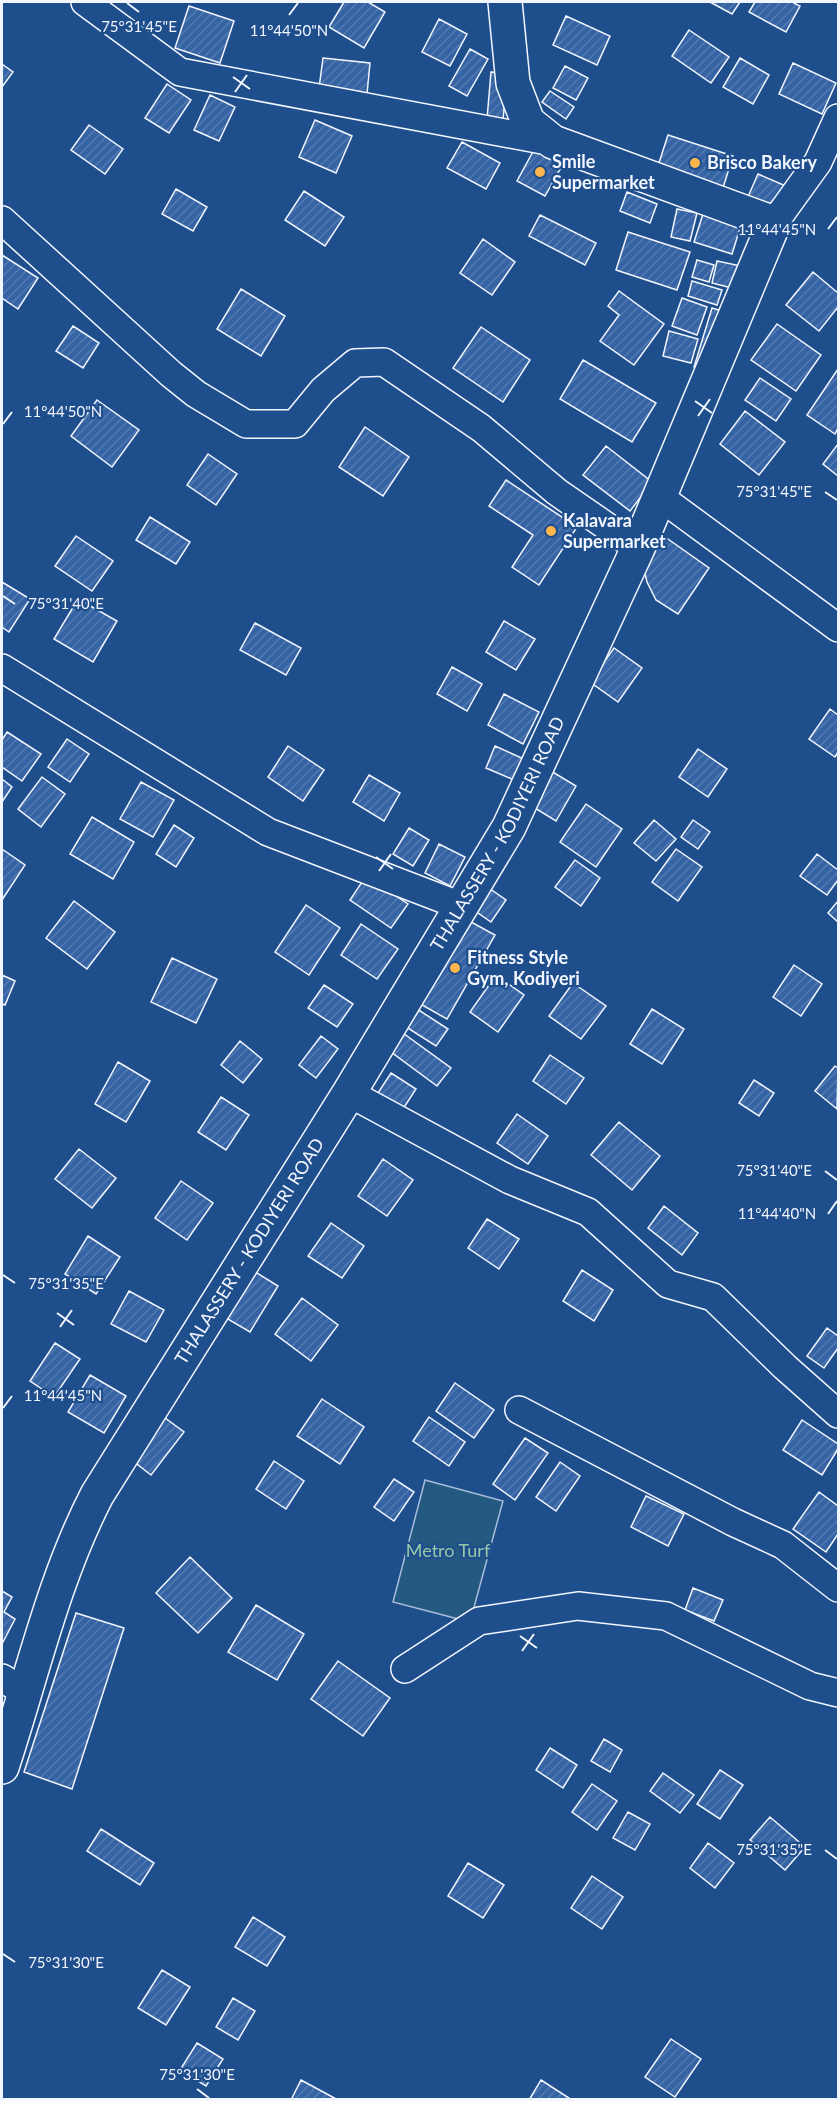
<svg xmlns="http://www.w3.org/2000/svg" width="840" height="2101" viewBox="0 0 840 2101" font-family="Lato,sans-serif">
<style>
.park{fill:#245a82;stroke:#a8bbd7;stroke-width:1.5}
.building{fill:url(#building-hatch);stroke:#f2f6ff;stroke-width:1.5}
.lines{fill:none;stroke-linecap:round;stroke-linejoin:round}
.minor-casing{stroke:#f2f6ff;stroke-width:30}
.major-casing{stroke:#f2f6ff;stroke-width:36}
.minor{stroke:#1f4e8c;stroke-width:27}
.major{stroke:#1f4e8c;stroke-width:33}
.ticks{fill:none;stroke:#f2f6ff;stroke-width:2}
.poi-dot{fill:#ffb74d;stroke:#1f4e8c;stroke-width:2}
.labels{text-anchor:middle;stroke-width:4.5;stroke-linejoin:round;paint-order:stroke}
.poi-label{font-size:18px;font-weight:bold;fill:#f2f6ff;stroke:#1f4e8c;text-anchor:start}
.street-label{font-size:18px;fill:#f2f6ff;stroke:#1f4e8c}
.park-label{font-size:18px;fill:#97c8a6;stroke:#1f4e8c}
.ticks-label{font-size:15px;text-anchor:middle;fill:#f2f6ff;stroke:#1f4e8c;stroke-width:4.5;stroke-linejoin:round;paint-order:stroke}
</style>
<defs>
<pattern id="building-hatch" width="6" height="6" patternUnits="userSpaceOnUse" patternTransform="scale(1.5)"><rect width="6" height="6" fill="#3563a3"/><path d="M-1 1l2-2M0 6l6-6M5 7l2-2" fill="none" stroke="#537ab1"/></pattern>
</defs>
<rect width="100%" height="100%" fill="#1f4e8c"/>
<path class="park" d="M425,1480l78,21 -33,121 -77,-20z"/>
<path class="building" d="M344,2h24l17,10 -21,36 -35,-21z
M710,2h30l-8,12z
M755,2h37l8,4 -14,26 -37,-20z
M189,6l45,15 -14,42 -45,-15z
M566,16l44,20 -13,29 -44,-20z
M439,19l28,15 -17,32 -28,-14z
M689,30l40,27 -18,26 -39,-27z
M470,49l18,10 -21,37 -18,-10z
M323,58l47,5 -3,31 -48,-6z
M740,58l29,17 -16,29 -30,-17z
M793,63l43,20 -14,31 -43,-20z
M2,64l11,8 -11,15z
M565,66l23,12 -12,22 -23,-12z
M491,72l16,1 -4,48 -16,-2z
M167,84l24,16 -22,33 -24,-15z
M550,91l24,16 -8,12 -24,-17z
M210,95l25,12 -16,34 -25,-11z
M315,120l37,16 -16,37 -37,-16z
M89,125l34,24 -18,25 -34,-24z
M668,135l65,21 -11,35 -65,-22z
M462,142l38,21 -14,26 -39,-21z
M535,148l28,16 -18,32 -28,-15z
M758,174l30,13 -11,25 -30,-13z
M176,189l31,18 -14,24 -31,-17z
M304,191l40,26 -19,29 -40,-26z
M627,192l30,12 -7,19 -30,-12z
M677,209l20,4 -7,28 -19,-4z
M703,214l38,11 -9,29 -38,-12z
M540,215l56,28 -11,22 -56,-29z
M628,232l62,20 -13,38 -61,-20z
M483,239l32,23 -23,33 -32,-22z
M2,255l36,23 -20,31 -16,-11z
M697,260l17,5 -5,17 -17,-5z
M717,261l24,5 -5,23 -24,-6z
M813,272l25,21v14l-19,24 -33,-26z
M692,281l30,9 -5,15 -29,-9z
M241,289l44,27 -24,40 -44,-27z
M619,291l45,33 -30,41 -34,-24 19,-26 -11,-9z
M682,298l25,9 -10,28 -25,-9z
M712,308l16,5 -17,59 -17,-5z
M777,324l44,31 -25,36 -45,-31z
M73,326l26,17 -16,25 -27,-17z
M481,327l49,33 -27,42 -50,-34z
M669,331l29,8 -7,24 -28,-7z
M583,360l73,43 -24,39 -72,-43z
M838,369v59l-3,6 -28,-19z
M760,378l31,21 -15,22 -31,-21z
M97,400l42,30 -27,37 -41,-31z
M745,411l40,31 -26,33 -39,-31z
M365,427l44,30 -26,39 -44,-29z
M838,444v32l-15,-12z
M606,446l46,36 -22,29 -47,-36z
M208,454l29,20 -21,31 -29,-20z
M506,480l71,47 -38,58 -27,-18 21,-32 -44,-29z
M150,517l40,25 -14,22 -40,-24z
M658,532l51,36 -31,46 -22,-14 -9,-18 -6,-24z
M76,536l37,25 -21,30 -37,-25z
M2,582l28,17 -21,33 -7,-5z
M78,599l39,22 -24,41 -39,-23z
M504,621l31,18 -19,31 -30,-18z
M255,623l46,25 -15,27 -46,-25z
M614,648l28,20 -24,34 -28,-20z
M452,667l30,17 -15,27 -30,-17z
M504,694l35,18 -16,32 -35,-19z
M830,709l8,6v37l-3,5 -26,-18z
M7,732l34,22 -19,27 -20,-14v-27z
M67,739l22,15 -19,28 -22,-15z
M288,746l36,24 -21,31 -35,-24z
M495,746l29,13 -10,21 -28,-12z
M698,749l29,20 -19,28 -29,-20z
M551,771l25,15 -20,35 -26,-16z
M369,775l31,18 -16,28 -31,-19z
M42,777l23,17 -24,33 -23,-18z
M2,779l10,8 -10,15z
M141,782l33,18 -21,37 -33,-18z
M586,804l36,25 -26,38 -36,-25z
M92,817l42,25 -21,37 -43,-25z
M654,820l22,19 -20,22 -22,-18z
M693,820l17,12 -12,17 -17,-12z
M174,825l20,13 -18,29 -20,-13z
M409,828l20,12 -16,26 -20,-12z
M439,844l26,13 -15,29 -25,-13z
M2,849l23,16 -23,35z
M676,849l26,18 -24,34 -26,-19z
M817,854l21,16v10l-11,15 -27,-19z
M575,860l25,18 -19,28 -26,-19z
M366,876l42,28 -17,24 -41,-28z
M483,884l23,16 -15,22 -23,-16z
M74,901l41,31 -28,37 -41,-31z
M838,901v21l-10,-9z
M306,905l34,23 -31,47 -34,-23z
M462,917l33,18 -48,84 -32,-18z
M361,924l37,25 -21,30 -36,-24z
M172,958l45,21 -21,44 -45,-21z
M794,965l28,19 -21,32 -28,-19z
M2,975l13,6 -10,24 -3,-1z
M496,975l28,20 -26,37 -28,-20z
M573,983l33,23 -25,33 -32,-23z
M324,985l29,19 -16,23 -29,-19z
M414,1007l34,22 -12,17 -33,-21z
M652,1009l32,20 -22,35 -32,-20z
M396,1028l55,40 -14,18 -54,-40z
M321,1036l17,13 -22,29 -17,-13z
M240,1041l22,18 -19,24 -22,-18z
M550,1055l34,23 -18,26 -33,-23z
M118,1062l32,19 -24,41 -31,-18z
M835,1066l3,2 -1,41 -22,-18z
M391,1073l25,16 -15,23 -25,-16z
M754,1080l20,13 -15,23 -20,-13z
M221,1097l28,18 -23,35 -28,-18z
M517,1114l31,22 -20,28 -31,-21z
M619,1122l41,34 -28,34 -41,-35z
M79,1149l37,29 -24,30 -37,-29z
M383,1159l30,21 -26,36 -29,-20z
M181,1181l32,22 -26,37 -32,-22z
M664,1206l34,27 -16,22 -34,-27z
M487,1219l32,20 -20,30 -31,-21z
M331,1223l33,23 -22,32 -34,-22z
M88,1236l32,21 -24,37 -31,-20z
M249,1268l29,18 -28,46 -29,-17z
M582,1270l31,20 -19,31 -31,-20z
M129,1291l35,19 -18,32 -35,-18z
M302,1298l36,27 -27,36 -36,-27z
M827,1328l11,8v12l-14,20 -17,-12z
M55,1343l25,16 -26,38 -24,-16z
M90,1375l36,21 -22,37 -36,-21z
M455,1383l39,27 -20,28 -38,-27z
M322,1399l42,28 -24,37 -43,-28z
M161,1415l23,17 -33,43 -23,-18z
M429,1417l36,25 -16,24 -36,-25z
M802,1420l36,24v5l-16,26 -39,-25z
M525,1438l23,15 -33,47 -22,-16z
M274,1461l30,20 -18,28 -30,-20z
M560,1462l20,14 -24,35 -20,-14z
M394,1479l20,13 -20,29 -20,-14z
M819,1492l19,14v28l-12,18 -33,-23z
M646,1496l38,18 -16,32 -37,-19z
M190,1557l42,41 -34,35 -42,-40z
M693,1588l30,12 -9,21 -29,-11z
M2,1591l10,6 -8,15 11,7 -13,25z
M256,1605l48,29 -27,46 -49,-28z
M76,1613l48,15 -52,161 -48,-17z
M338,1661l52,37 -27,38 -52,-37z
M604,1739l18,11 -12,22 -19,-11z
M550,1748l27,17 -14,23 -27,-18z
M720,1770l23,15 -23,34 -23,-15z
M663,1773l31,22 -14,18 -30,-22z
M592,1784l25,17 -20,29 -25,-18z
M628,1812l22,12 -15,26 -22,-12z
M770,1817l35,30 -20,23 -35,-30z
M101,1829l53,34 -14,22 -53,-34z
M708,1843l26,20 -19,25 -25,-20z
M468,1863l36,22 -21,33 -35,-22z
M592,1876l31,21 -21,32 -31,-21z
M253,1917l32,20 -18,29 -32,-19z
M162,1970l28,17 -24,38 -28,-17z
M233,1998l22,13 -17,29 -22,-13z
M671,2039l30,20 -26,38 -30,-20z
M197,2043l26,16 -17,27 -26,-16z
M301,2080l37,20h-47z
M541,2080l31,20h-43z"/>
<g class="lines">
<g class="minor-casing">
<path id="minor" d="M85,2l95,70 373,70
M2,220l169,154 25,20 50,30h49l28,-34 32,-27 29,-1 97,66 76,64 81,56
M774,223l44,-61 20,-44
M660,497l178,131
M2,668l266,164 193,74
M349,1093l161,87 78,32 80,72 45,13 72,70 53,47
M519,1410l214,112 50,23 55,43
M405,1669l74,-48 99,-15 88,10 144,70 28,7
M2,1678l24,15"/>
</g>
<g class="major-casing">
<g id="major">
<path id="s1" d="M2,1767c30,-91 51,-187 95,-272l252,-402 160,-266 129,-279 136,-325 -221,-81 -25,-20 -15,-39 -8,-81"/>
</g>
</g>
<use href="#minor" class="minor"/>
<use href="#major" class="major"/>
</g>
<path class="ticks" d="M127,3l12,9M289,15l9,-12M233,77l17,12M235,92l12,-17M828,229l9,-12M695,401l17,12M698,416l12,-17M3,424l9,-12M825,492l12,8M3,596l12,8M376,857l17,12M379,871l12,-17M825,1171l12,9M828,1214l9,-13M3,1275l12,8M57,1313l17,12M60,1327l12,-17M3,1408l9,-12M520,1636l17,12M522,1651l12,-17M825,1850l12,9M3,1954l12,8M197,2089l12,9"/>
<g class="poi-dot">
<circle cx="695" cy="163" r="6"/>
<circle cx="540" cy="172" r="6"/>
<circle cx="551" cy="531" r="6"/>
<circle cx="455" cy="968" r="6"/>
</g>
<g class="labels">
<g class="poi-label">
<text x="552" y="168">Smile<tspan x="552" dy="21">Supermarket</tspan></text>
<text x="707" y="169">Brisco Bakery</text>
<text x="563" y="527">Kalavara<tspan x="563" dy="21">Supermarket</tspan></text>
<text x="467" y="964">Fitness Style<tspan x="467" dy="21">Gym, Kodiyeri</tspan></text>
</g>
<g class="street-label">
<text dy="6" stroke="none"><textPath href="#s1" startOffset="1062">THALASSERY - KODIYERI ROAD</textPath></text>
<text dy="6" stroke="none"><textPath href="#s1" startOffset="576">THALASSERY - KODIYERI ROAD</textPath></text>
</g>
<g class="park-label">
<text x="448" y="1557">Metro Turf</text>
</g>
</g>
<g class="ticks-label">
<text x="139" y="32">75°31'45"E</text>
<text x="289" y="36">11°44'50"N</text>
<text x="777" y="235">11°44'45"N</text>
<text x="63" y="417">11°44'50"N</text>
<text x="774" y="497">75°31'45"E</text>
<text x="66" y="609">75°31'40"E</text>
<text x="774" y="1176">75°31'40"E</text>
<text x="777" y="1219">11°44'40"N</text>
<text x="66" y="1289">75°31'35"E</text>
<text x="63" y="1401">11°44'45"N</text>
<text x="774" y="1855">75°31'35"E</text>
<text x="66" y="1968">75°31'30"E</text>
<text x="197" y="2080">75°31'30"E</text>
</g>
<rect width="840" height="2101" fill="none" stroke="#f2f6ff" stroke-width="6"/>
</svg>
